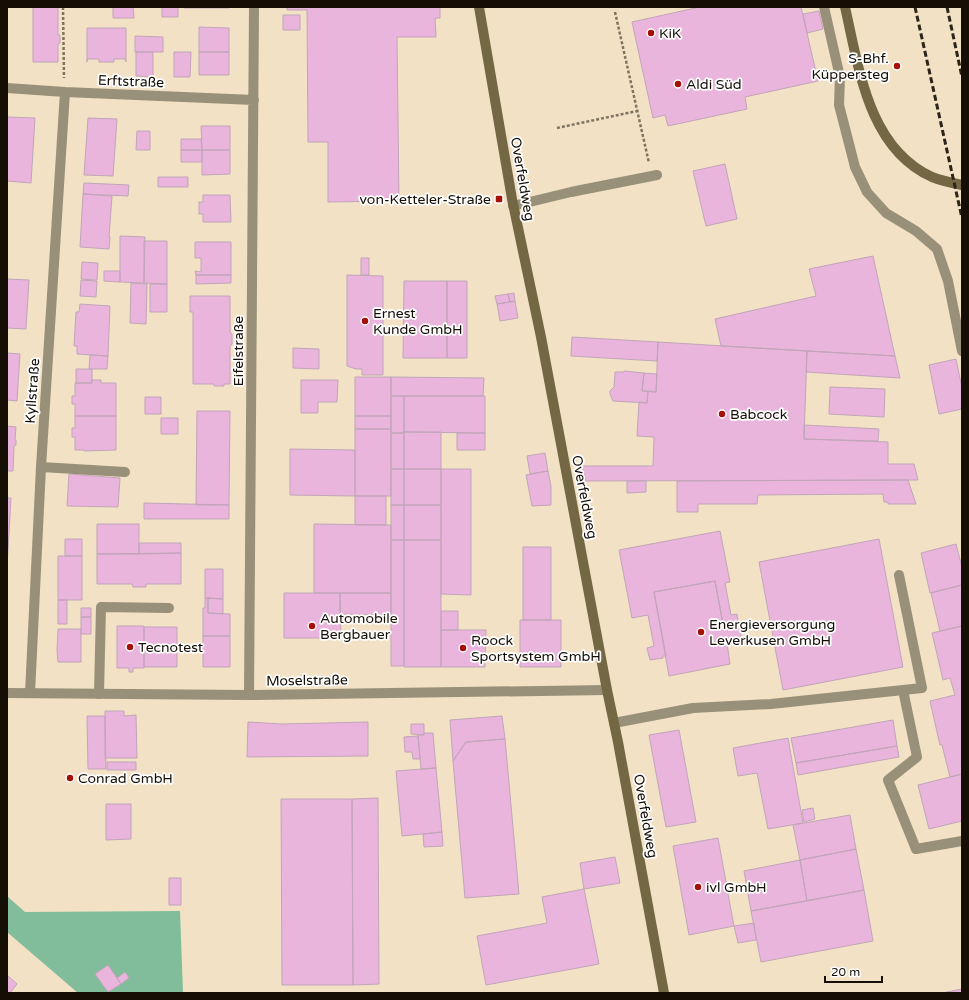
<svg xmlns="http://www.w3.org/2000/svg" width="969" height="1000" viewBox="0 0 969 1000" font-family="'Varela Round',sans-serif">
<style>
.forest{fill:#81bd9b}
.building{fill:#eab5dc;stroke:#c1a5b9}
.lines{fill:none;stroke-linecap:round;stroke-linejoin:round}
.path{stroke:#7f7461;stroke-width:2.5;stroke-dasharray:3 2;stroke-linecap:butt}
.lane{stroke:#989078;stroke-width:10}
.street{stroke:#989078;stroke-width:10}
.secondary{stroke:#746844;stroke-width:10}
.rail{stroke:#2c2519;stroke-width:3;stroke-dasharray:6 3;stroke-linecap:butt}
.poi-dot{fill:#a51109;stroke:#fff;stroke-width:1.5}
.labels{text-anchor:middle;stroke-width:3.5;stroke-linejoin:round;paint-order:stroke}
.poi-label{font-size:14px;fill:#140e05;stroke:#fff;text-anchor:start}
.street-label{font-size:14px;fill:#140e05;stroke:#fff}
</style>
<rect width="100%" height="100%" fill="#f2e1c4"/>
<path class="forest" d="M7,896l18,16 155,-1 3,82h-105l-71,-61z"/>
<path class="building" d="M33,7h25v28h2v8l-2,1v18h-25z
M113,7h20l1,11h-21z
M162,7h16v10h-16z
M184,7h17v1h-17z
M201,7h28v1h-28z
M287,7h153v11h-5l1,19h-39l2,164 -71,1v-60h-20l-1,-132h-20z
M700,7h101l17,74 -73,16 2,12 -79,17 -3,-11 -12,3 -21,-96z
M819,11l4,18 -16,4 -4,-19z
M283,15h17v15h-17z
M199,27l30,1v24h-30z
M87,28h39v34l-1,-3h-11v3h-15v-3h-12v3z
M135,36l28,1v15h-28z
M136,52h17v25l-17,-1z
M174,52h17l-1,25h-16z
M199,52h30v23h-30z
M7,117l28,1 -4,65 -24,-2z
M88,118l29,1 -4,57 -29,-1z
M201,126h29v24h-28z
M137,131h13v19h-14z
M181,139h20l1,11h-21z
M181,150h21v12h-21z
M202,150h28v24l-28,1z
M725,164l12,55 -31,7 -13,-55z
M158,177h30v10h-30z
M84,183l45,2 -1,11 -45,-2z
M83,194l29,2 -3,41h1l-1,12 -29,-2z
M203,195h27l1,27h-28v-8h-4v-12h4z
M120,236l25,1 -1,46 -24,-1z
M144,241h23v43l-23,-1z
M195,242h36v33h-35l-1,-4 6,1v-14h-6z
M873,256l22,100 -174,-10 -6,-27 101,-23 -7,-27z
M361,258h8v17h-8z
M82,262l16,1 -1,17 -16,-1z
M104,271h16v11l-16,-1z
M196,275h35v8l-35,1z
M347,275l36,1v99h-21v-6h-6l-9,-3z
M7,279l22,1 -3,49 -19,-1z
M81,280l16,1 -1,16 -16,-1z
M404,281h43v77h-44z
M447,281h20v77h-20z
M131,283l16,1 -1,40 -16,-1z
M150,284h17v28h-17z
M514,293l1,8 -5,1 -2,-8z
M508,294l2,8 -13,2 -2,-8z
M190,296h40v36l2,2v10l-2,2v38h-6v2h-10v-2h-21v-72h-3z
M515,301l3,17 -18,3 -3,-17z
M80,304l30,2 -2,50 -31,-2v-8h-3l2,-34h3z
M572,337l86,5 -1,19 -86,-5z
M658,342l149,9 -3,88 84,3v22h26l4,16 -332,1 -4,-15h71l1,-29 -17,-1 2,-34 8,1 1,-12 8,1z
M293,348l26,1v20l-26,-1z
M807,351l88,5 5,22 -94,-6z
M7,353l13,1 -3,47 -10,-1z
M90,355l18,1 -1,13h-18z
M956,359l6,29v21l-23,5 -10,-49z
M76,369h16v14h-16z
M624,371l20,2 -2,18h6l-1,12 -34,-2 -3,-7v-3l4,-4 1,-15h9z
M644,373l13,1 -1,18 -14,-1z
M355,377h36v39h-36z
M391,377l93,1 -1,18h-92z
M92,380h9v3h15v33h-41v-12h-3v-8h3v-13h17z
M301,380h37l-1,22h-19v11h-17z
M830,387l55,2 -1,28 -55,-3z
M391,396h13v37h-13z
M404,396h81v37l-81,-1z
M145,397h16v17h-16z
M197,411h33l-1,94h-33z
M75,416h41v34l-32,1v-1h-9v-13h-3v-9h3z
M355,416h36v13h-36z
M161,418h17v16h-17z
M804,425l75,4 -1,12 -74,-2z
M7,426l9,1 -1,12 1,1v5l-2,1 -1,25h-6z
M355,429h36v67h-36z
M404,432h37v37h-37z
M391,433h13v36h-13z
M457,433h28v17h-28z
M290,449l65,1v46l-65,-1z
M545,453l3,18 -18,3 -3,-18z
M391,469h13v36h-13z
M404,469h37v36h-37z
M441,469h30v126l-30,-1z
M548,471l3,15v19l-19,1 -6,-31z
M69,474l51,4 -2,29 -51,-1z
M908,480l8,24h-28v-2h-4l-1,-8 -125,1 -1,9h-59v8h-21v-31z
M627,481h19v11l-19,1z
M355,496h31v29h-31z
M7,498h4l-4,69z
M144,503l85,2v14h-85z
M391,505h13v35h-13z
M404,505h37v35h-37z
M97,524h42v30h-42z
M314,524l77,1v68h-77z
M720,531l10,51 -5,1 6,32 6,-1 1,7 -15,3 -8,-43 -61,11 12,64h-3v2l-13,2 -3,-12 7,-2 -6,-31 -16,3 -13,-68z
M65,539h17v17h-17z
M879,539l24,128 -120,23 -24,-128z
M391,540h13v126h-13z
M404,540h37v127h-37z
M139,543h42v10l-42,1z
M956,544l6,23v18l-32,8 -9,-40z
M523,547h28v73h-28z
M181,553v31h-35v3h-13l-1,-3h-35v-30z
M58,556h24v44h-24z
M205,569h18v30l-18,-1z
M715,581l8,43 15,-3 4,19 -15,3 3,21 -61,12 -15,-84z
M962,585v41l-22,5 -9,-38z
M284,593h56l1,45h-57z
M340,593h51v22l-51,-1z
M205,598h3v15l22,1v22h-27v-28h2z
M208,598l15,1v15l-15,-1z
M58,600h9v24h-9z
M81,608h10v9h-10z
M441,611h17v19h-17z
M81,617h10v17h-10z
M520,620h41v47h-41z
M117,626h27v42h-11v4h-4v-4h-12z
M962,626v148l-12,3 -8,-32h-2l-10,-44 25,-6 -5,-17 -7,2 -11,-47z
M144,627h33v40h-33z
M58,629h23v33h-23l-1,-12z
M441,630h45l-1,37h-44z
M203,636h27v31h-27z
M105,711h19v5l12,-1 1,43h-32z
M87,716h18l1,53h-18z
M502,716l3,23 -39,3 -13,19 -3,-41z
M893,720l4,26 -101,17 -5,-25z
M248,722l34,2 86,-2v34l-121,1z
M411,724h13v11l-13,-1z
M679,730l17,92 -30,5 -17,-92z
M424,733h9l3,35 -15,1 -3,-34h6z
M418,736l2,23h-7l-1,-7h-7l-1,-15z
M788,738l15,85 -35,6 -11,-56 -19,3 -5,-28z
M505,739l14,155 -54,4 -12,-137 13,-19z
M897,746l2,11 -101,18 -2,-12z
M107,762h29v8h-29z
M436,768l6,64 -40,4 -6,-65z
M962,774v47l-33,8 -11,-44z
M378,798l1,186 -26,1 -1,-186z
M281,799h71l1,186h-71z
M106,804h25v35l-25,1z
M813,808l2,11 -11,3 -2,-12z
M850,815l6,34 -56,11 -7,-35z
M442,832l1,14 -19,1 -1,-13z
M718,838l8,44 5,2 1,6 -4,4 6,32 -45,9 -16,-89z
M856,849l8,41 -57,11 -7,-41z
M615,857l5,26 -36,6 -4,-26z
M800,860l7,41 -56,10 -7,-40z
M169,878h12v27h-12z
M584,889l15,75 -113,21 -9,-49 70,-13 -5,-26z
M864,890l9,51 -112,21 -10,-51z
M754,923l2,17 -18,3 -4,-17z
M108,965l13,19 -13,8 -13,-18z
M125,972l4,6 -8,6 -4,-6z
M7,975l10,9 -7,9h-3z
M962,989v4h-20z"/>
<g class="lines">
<path class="path" d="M63,7l1,71
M615,12l34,151
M557,128l80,-17"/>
<path class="lane" d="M824,7l16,70 -1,28 16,62 12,25 19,21 30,18 21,18 11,32 14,70
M513,206l58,-14 86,-17
M41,467l84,5
M903,690l14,67 -29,23 28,69 46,-8
M99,694l2,-87 68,1
M614,723l79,-15 78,-4 151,-16 -23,-113"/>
<path class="street" d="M7,88l58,4 189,8
M7,693l242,2 358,-5
M30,693l11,-226 24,-375
M249,695l5,-688"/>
<path class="secondary" d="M479,7l33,192 29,138 66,353 11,52 46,251
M845,7c14,61 23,141 87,170 10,4 20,6 30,8"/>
<path class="rail" d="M915,7l47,211
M947,7l15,70"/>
</g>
<g class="poi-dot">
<circle cx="651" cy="33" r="4"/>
<circle cx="897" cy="66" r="4"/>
<circle cx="678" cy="84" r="4"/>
<rect x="495" y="195" width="8" height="8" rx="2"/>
<circle cx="365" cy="321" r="4"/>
<circle cx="722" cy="414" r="4"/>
<circle cx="312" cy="626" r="4"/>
<circle cx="701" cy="632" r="4"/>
<circle cx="130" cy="647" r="4"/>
<circle cx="463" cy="648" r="4"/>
<circle cx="70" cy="778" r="4"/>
<circle cx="698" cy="887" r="4"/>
</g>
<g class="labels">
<g class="poi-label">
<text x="659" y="38">KiK</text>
<text x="889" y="63" text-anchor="end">S-Bhf.<tspan x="889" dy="16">Küppersteg</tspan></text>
<text x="686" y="89">Aldi Süd</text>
<text x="491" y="204" text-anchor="end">von-Ketteler-Straße</text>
<text x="373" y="318">Ernest<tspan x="373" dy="16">Kunde GmbH</tspan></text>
<text x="730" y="419">Babcock</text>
<text x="320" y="623">Automobile<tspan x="320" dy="16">Bergbauer</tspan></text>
<text x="709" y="629">Energieversorgung<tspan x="709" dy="16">Leverkusen GmbH</tspan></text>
<text x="471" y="645">Roock<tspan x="471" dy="16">Sportsystem GmbH</tspan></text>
<text x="138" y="652">Tecnotest</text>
<text x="78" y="783">Conrad GmbH</text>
<text x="706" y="892">ivl GmbH</text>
</g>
<g class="street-label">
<text transform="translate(131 81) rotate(2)" y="5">Erftstraße</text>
<text transform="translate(523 179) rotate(80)" y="5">Overfeldweg</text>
<text transform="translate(238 351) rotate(-90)" y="5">Eifelstraße</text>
<text transform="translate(32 391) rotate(-86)" y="5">Kyllstraße</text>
<text transform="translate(585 497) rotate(79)" y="5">Overfeldweg</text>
<text transform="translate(307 680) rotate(-1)" y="5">Moselstraße</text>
<text transform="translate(646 816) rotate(80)" y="5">Overfeldweg</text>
</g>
</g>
<rect width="969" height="1000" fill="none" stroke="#140e05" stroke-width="16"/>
<path d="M825 976v6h57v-6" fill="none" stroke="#140e05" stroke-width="2"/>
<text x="831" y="976" font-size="12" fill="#140e05" stroke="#ffffff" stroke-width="3" paint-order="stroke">20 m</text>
</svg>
